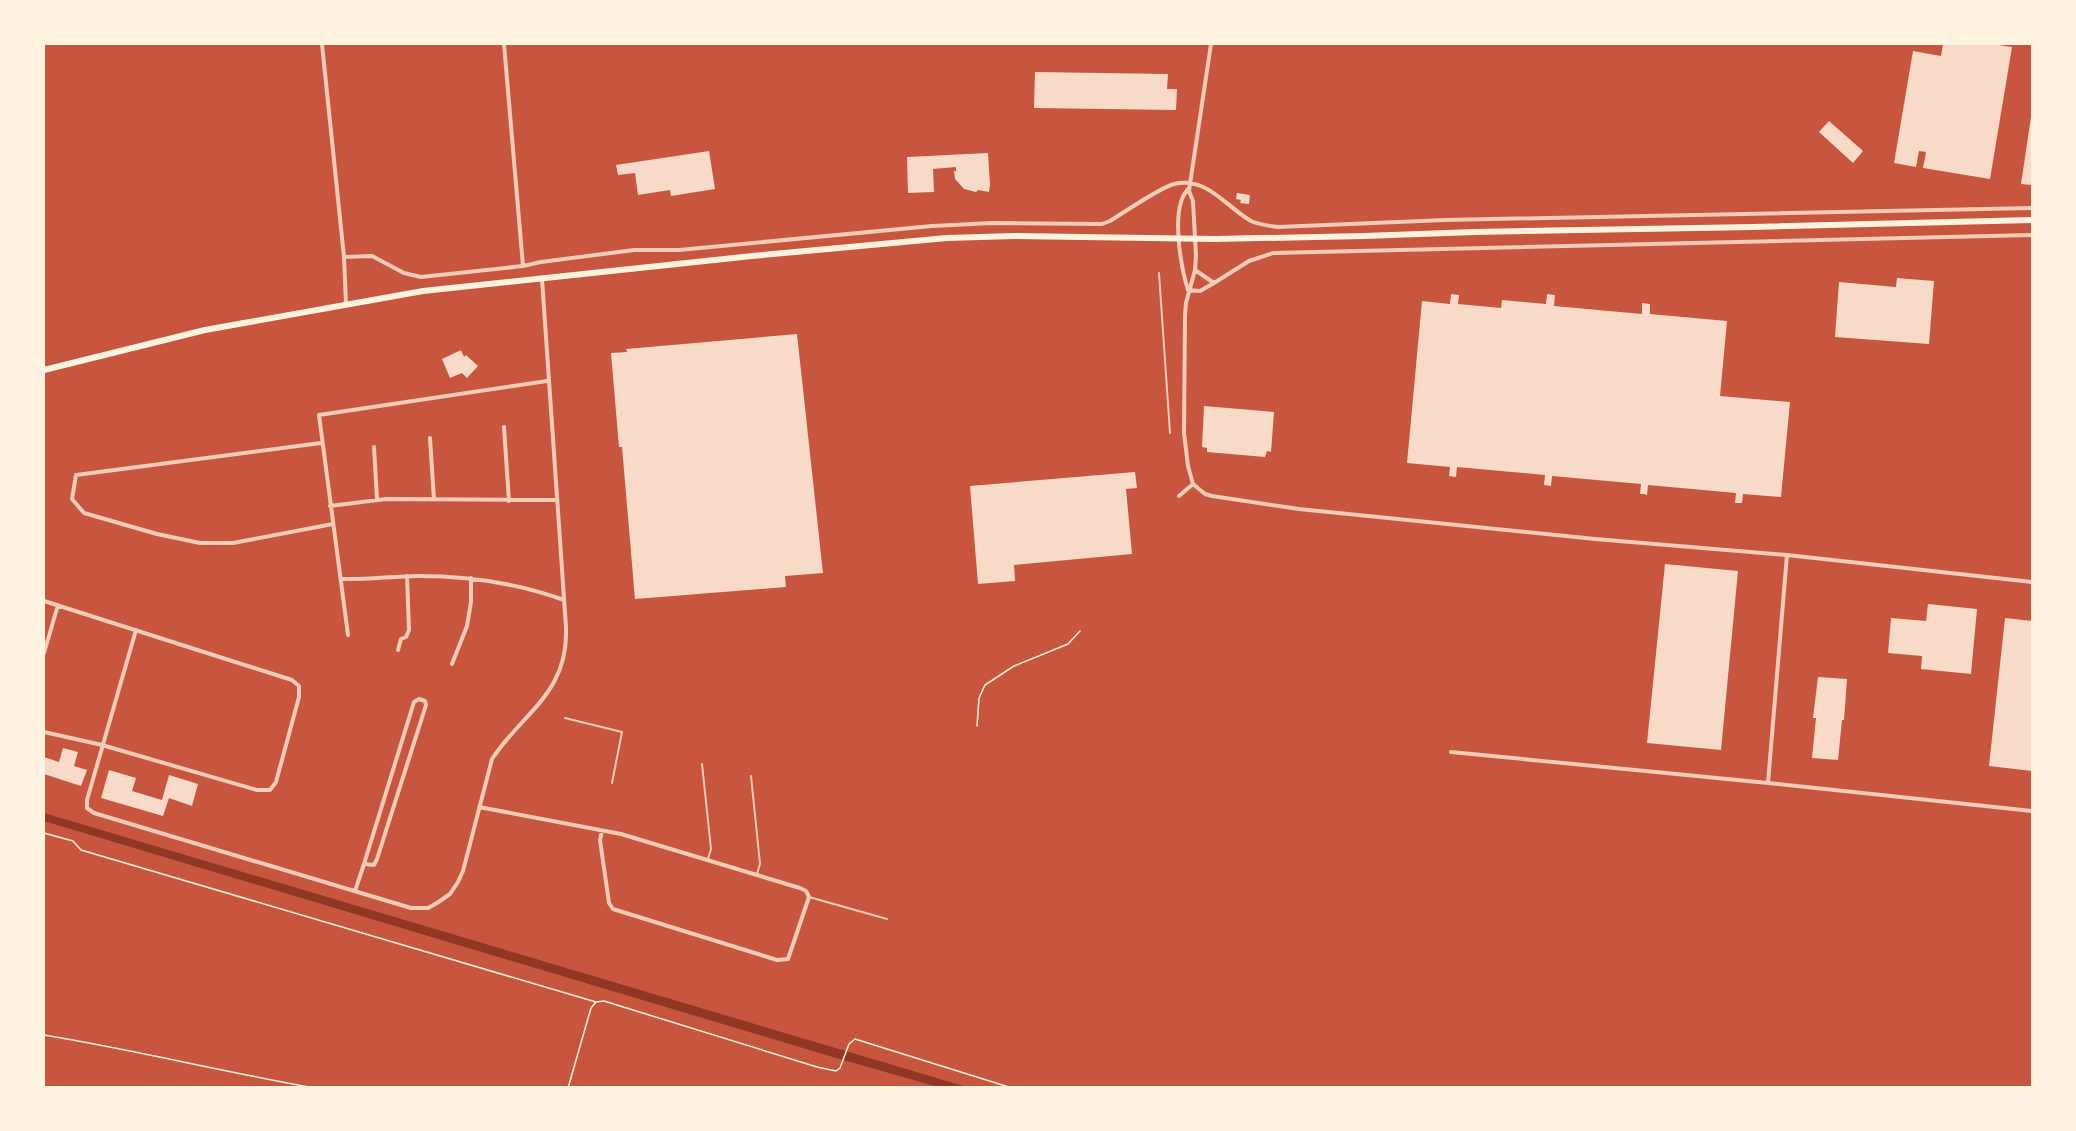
<svg xmlns="http://www.w3.org/2000/svg" width="2076" height="1131" viewBox="0 0 2076 1131" font-family="'Crimson Pro',serif">
<style>
.water{fill:#8f3625}
.building{fill:#f7dbc8}
.lines{fill:none;stroke-linecap:round;stroke-linejoin:round}
.path{stroke:#fff3e0;stroke-width:1.5}
.service{stroke:#f1ccb7;stroke-width:2}
.minor{stroke:#f1ccb7;stroke-width:4}
.primary{stroke:#fff3e0;stroke-width:6}
</style>
<rect width="100%" height="100%" fill="#c8553d"/>
<path class="water" d="M44,813l923,274h-29l-105,-30 -789,-236z"/>
<path class="building" d="M1943,44h48l21,3 -22,132 -67,-11 3,-16 -7,-1 -3,16 -22,-4 19,-112 28,5z
M1035,72l133,2 -1,15h10l-1,21 -142,-2z
M2031,117h1v68l-11,-1z
M1829,121l34,30 -10,12 -34,-31z
M709,151l6,38 -44,7 -1,-6 -32,5 -3,-22 -17,2 -2,-10z
M988,153l2,32 -1,7 -11,-2 -2,2 -12,-3 -9,-10 -1,-8h2v-4l-23,2 1,23 -26,1 -1,-36z
M1237,193l13,2 -1,9 -9,-1 1,-3 -5,-1z
M1897,278l37,3 -5,63 -94,-7 4,-55 57,5z
M1451,294l8,1 -1,9 43,4 1,-8 44,4 1,-10 8,1 -1,11 88,8v-11l8,1v10l77,7 -7,75 70,6 -9,95 -38,-3 -1,9h-7l1,-10 -88,-8 -1,10 -3,-1h-4l1,-10 -89,-8 -1,10 -7,-1 1,-10 -88,-8 -1,10 -7,-1 1,-9 -43,-4 15,-162 28,3z
M797,334l26,239 -38,3 1,11 -151,12 -13,-152h-3l-8,-94 16,-1 -1,-3z
M461,350l3,7 2,-2 12,11 -11,12 -5,-5 -12,5 -8,-19z
M1204,406l70,6 -3,40 -4,-1 -2,6 -58,-5v-4l-5,-1z
M1135,472l2,16 -11,1 6,65 -118,11 1,16 -37,3 -8,-98z
M1665,564l73,7 -17,179 -74,-7z
M1928,604l49,5 -6,65 -50,-5 1,-13 -34,-3 3,-35 35,3z
M2005,618l27,3v150l-43,-5z
M1818,677l29,2 -3,41h-2l-4,40 -26,-2 4,-40h-3z
M63,748l15,4 -4,14 13,4 -6,16 -37,-12v-17l15,5z
M109,770l27,8 -4,13 30,9 7,-25 29,9 -6,22 -23,-8 -6,18 -62,-18z"/>
<g class="lines">
<path class="path" d="M977,726l2,-28 6,-13 29,-19 54,-22 12,-13
M44,833l29,8 8,9 515,152 8,-1 213,66 19,4 4,-3 9,-24 6,-5 157,49
M44,1035c91,15 180,37 271,53
M568,1088l23,-80 5,-6"/>
<path class="service" d="M1159,273l11,160
M565,718l57,14 -10,51
M702,764l9,85 -3,10
M751,776l9,88 -3,10
M809,897l78,22"/>
<path class="minor" d="M322,44l22,213 2,47
M504,44l19,222
M1211,44l-21,140 -1,7 4,10 3,55 -1,14 -9,33 -1,12 -1,118 4,33 5,18 12,10 7,2 87,13 296,30 192,16 245,27
M1188,189c-3,4 -6,8 -7,13 -7,23 0,66 7,88
M344,257l28,-1 32,17 17,4 102,-11 18,-4 93,-12h45l253,-24 60,-3 110,1 8,-3c15,-9 49,-33 64,-37 33,-8 52,23 77,37 9,4 18,5 27,6l167,-7 587,-12
M1195,270l19,13 35,-22 24,-8 759,-18
M1188,290l12,1 14,-8
M504,427l5,74
M430,438l4,62
M321,443l-245,32 -4,24 12,14 73,21 43,9h33l100,-19
M374,447l3,52
M1179,496l14,-12
M330,506l56,-7 171,1
M1787,555l-19,228 264,28
M342,579c26,1 51,-3 77,-3 50,0 98,7 145,24
M44,601l248,79 7,6v11l-23,85 -6,8h-13l-155,-45 -58,-13
M136,630l-49,170v8l7,5 317,95h17l9,-5 13,-9 8,-12 5,-11 29,-112c31,-47 77,-66 74,-132l-24,-348
M348,635l-29,-220 228,-34
M398,650l3,-11 5,-2 3,-7 -2,-54
M44,653l14,-48
M452,664l15,-38 4,-24v-24
M1451,752l317,31
M479,807l142,27 179,54 6,3 3,6 -21,62 -11,1 -164,-51 -4,-6 -9,-63 2,-9
M355,891l9,-27 10,1 3,-6 49,-154 -1,-4 -6,-2 -5,3 -50,162"/>
<path class="primary" d="M44,370l161,-40 218,-39 329,-35 195,-18 67,-2 200,3 150,-3 110,-4 279,-5 279,-7"/>
</g>
<rect width="2076" height="1131" fill="none" stroke="#fff3e0" stroke-width="90"/>
</svg>
